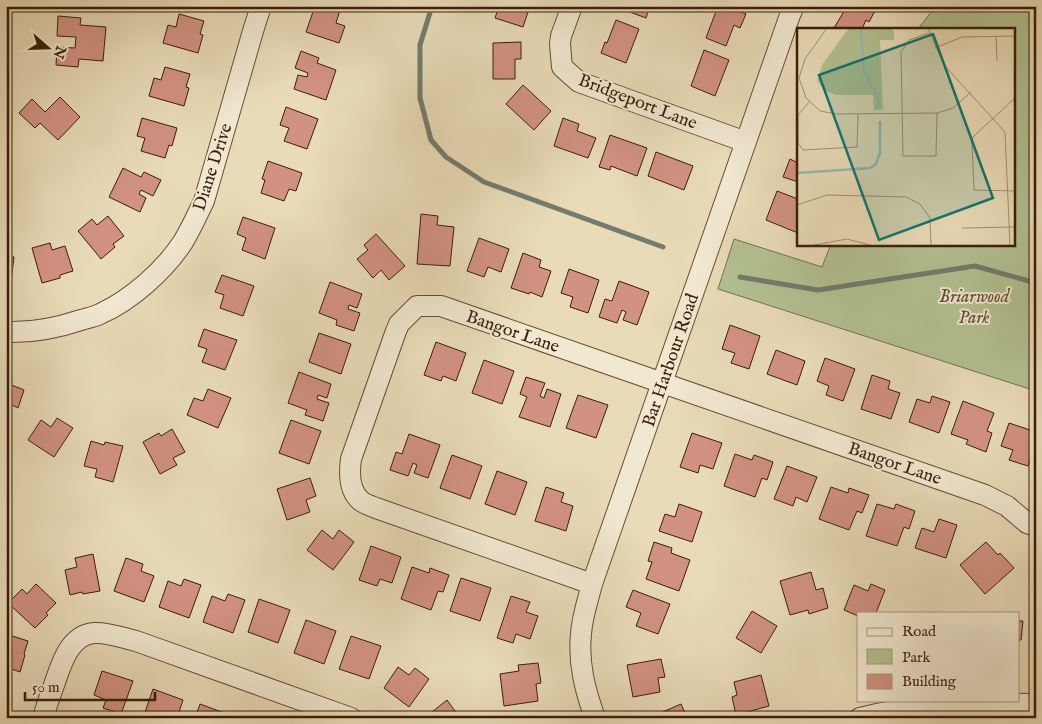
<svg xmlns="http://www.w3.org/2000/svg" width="1042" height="724" viewBox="0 0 1042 724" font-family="'IM FELL English',serif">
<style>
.green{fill:#b3c192;stroke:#76704d}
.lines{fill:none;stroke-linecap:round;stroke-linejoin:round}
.stream{stroke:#727c6f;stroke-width:5}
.building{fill:#d29282;stroke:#3a1e08}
.minor-casing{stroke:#664d34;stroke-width:22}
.minor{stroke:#f1e8d1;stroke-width:20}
.labels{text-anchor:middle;stroke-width:4;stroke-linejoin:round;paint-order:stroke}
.street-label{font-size:18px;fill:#3a1e08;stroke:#f1e8d1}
.park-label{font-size:18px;font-style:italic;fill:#5e4f31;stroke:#f1e8d1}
.inset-river{fill:none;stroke:#98bab4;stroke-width:2.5}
.inset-road{fill:none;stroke:#a38f72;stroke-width:1}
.view{fill:#0f766e;fill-opacity:0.15;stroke:#0f766e;stroke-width:2.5}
.inset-edge{fill:none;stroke:#3a1e08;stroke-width:2.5}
</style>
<rect width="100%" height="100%" fill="#e9dbb8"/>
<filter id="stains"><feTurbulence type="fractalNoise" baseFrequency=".004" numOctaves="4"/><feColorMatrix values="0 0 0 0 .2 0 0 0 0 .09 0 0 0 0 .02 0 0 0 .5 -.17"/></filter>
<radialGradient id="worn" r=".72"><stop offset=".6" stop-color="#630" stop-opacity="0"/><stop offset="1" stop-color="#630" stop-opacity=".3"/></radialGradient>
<path class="green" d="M936,6h100v385l-318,-102 16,-50 88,28 9,-23h182v-215h-95z"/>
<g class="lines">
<path class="stream" d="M432,6l-12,39v53l11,42 15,17 38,25 179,65
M740,277l78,13 157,-24 61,17"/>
</g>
<path class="building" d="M315,6h15l10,4 -4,13 9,3 -6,17 -33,-11z
M499,6h28l-2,5 3,1 -5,15 -28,-9z
M629,6h21l-4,12 -19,-7z
M718,6h7l21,8 -6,14 -6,-3 -8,21 -20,-8z
M845,6h30l2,1 -8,15 -3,-2 -4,9h-26l-2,-1 12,-20 -1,-1z
M179,14l25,7 -4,13 3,1 -5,18 -35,-10 5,-18 8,2z
M58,16l23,2 -1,7 26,2 -3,34 -24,-2 -1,8 -22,-2 1,-18 18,1 1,-11 -19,-1z
M616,20l23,9 -13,34 -25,-10 4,-11 2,1z
M521,42v17h-6v20h-22v-36z
M704,50l25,10 -14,36 -24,-10z
M301,51l18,7 -2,5 19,7 -10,30 -32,-11 4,-14 9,2 1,-4 -13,-5z
M165,67l25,7 -4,13 3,1 -5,18 -35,-10 5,-18 7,2z
M523,85l28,26 -17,19 -28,-26z
M60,97l20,20 -22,23 -18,-17 -5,5 -16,-15 13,-14 13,13z
M286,107l32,12 -11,30 -23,-8 5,-13 -9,-3z
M142,118l35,10 -5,18 -3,-1 -4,13 -24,-7 4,-13 -8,-2z
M563,118l16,6 -2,7 19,7 -8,20 -34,-12z
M6,121h3v20h-3z
M610,135l37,13 -10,28 -26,-10 -1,4 -11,-3z
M656,152l37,14 -9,24 -36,-14z
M790,159l8,4v19l-15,-5z
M268,161l34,12 -6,18 -7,-2 -5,12 -23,-8 4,-13 -3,-1z
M123,168l18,9 3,-5 17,8 -8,16 -12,-6 -2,4 7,4 -6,14 -31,-15z
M777,191l21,8v34l-32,-13z
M421,214l17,2 -1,9 17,2 -4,39 -33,-2z
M108,216l16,20 -11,8 2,3 -14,12 -23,-28 14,-12 5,6z
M243,217l32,11 -10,31 -23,-9 4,-12 -9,-4z
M376,234l29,32 -16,14 -8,-10 -8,8 -16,-19 11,-9 -4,-5z
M479,238l30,11 -8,23 -13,-5 -4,10 -17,-6z
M50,243l2,7 13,-4 8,25 -13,4v3l-18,5 -10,-35z
M523,253l18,7 -2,7 12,4 -9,26 -12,-5 -1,2 -18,-6z
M6,256l8,1 -3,25h-5z
M569,269l30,11 -11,33 -18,-6 3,-10 -12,-4z
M222,275l32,11 -11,30 -23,-8 4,-13 -9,-3z
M619,281l30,11 -12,33 -14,-5 3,-8 -4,-2 -5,13 -18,-6 6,-18 7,2z
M330,282l32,12 -5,14 -8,-3 -1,4 12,4 -6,18 -18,-6 1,-5 -18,-7z
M730,325l30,11 -11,33 -18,-6 4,-10 -13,-4z
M204,329l33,11 -12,30 -23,-8 5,-13 -9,-3z
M319,333l32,11 -10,30 -32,-12z
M436,342l30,11 -10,28 -13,-5 -2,5 -17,-6z
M776,350l29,11 -8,24 -30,-11z
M825,358l30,11 -12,32 -17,-6 3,-9 -12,-5z
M484,360l30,11 -12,33 -30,-11z
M299,372l32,12 -4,14 -9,-3 -1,4 12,4 -6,18 -18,-6 2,-5 -19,-7z
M872,375l18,6 -2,8 12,4 -9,26 -30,-10z
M526,377l19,6 -5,13 4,2 3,-9 14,5 -11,33 -31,-10 8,-20 -7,-3z
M7,383l17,7 -6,18 -6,-3 -6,16z
M208,389l23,9 -13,30 -31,-13 7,-17 9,3z
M578,395l30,10 -12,33 -30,-10z
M932,396l18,6 -11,31 -30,-11 8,-23 13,4z
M963,401l31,12 -7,18 5,2 -6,19 -20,-8 2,-4 -17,-6z
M57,418l16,10 -19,29 -26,-17 13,-20 10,7z
M291,420l30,11 -12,33 -30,-11z
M1009,423l27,9v11l-8,23 -19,-6 4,-10 -12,-4z
M172,429l13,23 -12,6 4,7 -17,9 -17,-32 16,-9 2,3z
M692,433l30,10 -9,26 -13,-4 -2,8 -18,-6z
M409,434l31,11 -12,33 -14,-5 3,-8 -4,-2 -5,13 -18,-6 6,-18 6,2z
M91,441l13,4 1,-3 18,4 -10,36 -18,-5 2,-8 -13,-3z
M735,454l17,6 2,-5 19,7 -6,18 -5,-2 -7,19 -31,-11z
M452,455l30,11 -12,33 -30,-11z
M787,466l30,11 -10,25 -11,-5 -3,9 -19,-7z
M497,471l30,11 -12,33 -30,-11z
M310,478l6,18 -10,4 4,12 -23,8 -10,-31z
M546,487l18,6 -3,9 12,4 -7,25 -31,-10z
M831,487l17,6 1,-5 20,7 -7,18 -5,-2 -8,19 -30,-11z
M679,504l23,8 -10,30 -33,-11 6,-17 10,3z
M877,504l17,5 2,-5 19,7 -6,18 -5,-2 -7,19 -31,-10z
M939,519l18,6 -11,33 -31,-10 7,-20 12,4z
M322,530l11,9 6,-9 15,12 -21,28 -26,-20z
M654,542l18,6 -1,5 19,7 -11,31 -33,-12 6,-17 -4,-1z
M986,542l12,13 2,-2 14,15 -29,26 -25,-29z
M371,546l30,11 -9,26 -12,-4 -3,7 -18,-6z
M93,554l7,37 -17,3 -1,-2 -12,3 -5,-25 12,-3 -2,-9z
M126,558l17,6 -2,7 13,5 -10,26 -30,-11z
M412,567l17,6 1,-5 19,7 -6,17 -5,-1 -7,19 -30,-11z
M811,572l5,18 7,-2 5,20 -19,6 -1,-4 -18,5 -10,-34z
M461,578l30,10 -11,33 -30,-10z
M184,579l17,6 -12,33 -30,-11 9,-26 13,5z
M36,584l20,19 -10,10 2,2 -13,13 -27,-25 14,-14 5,5z
M871,584l14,6 -9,23h-18v3l-14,-6 10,-25 14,6z
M633,590l37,14 -12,30 -22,-8 5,-13 -15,-6z
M228,594l17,6 -12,33 -30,-11 9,-26 13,5z
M511,596l19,6 -4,10 12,4 -8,23 -14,-5 -3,9 -16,-5z
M259,599l31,11 -12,33 -30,-11z
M752,611l25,15 -16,27 -25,-15z
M306,620l30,11 -12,33 -30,-11z
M1018,621h5l-2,19h-3z
M6,634l22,7 -4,13 1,1 -5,17 -14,-5z
M351,636l30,10 -12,33 -30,-10z
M661,659l4,18 -7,1 2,14 -27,5 -6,-32z
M538,663l3,20 -5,1 2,17 -34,5 -4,-32 19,-3 -1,-6z
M398,667l11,8 6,-7 14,11 -20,28 -25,-19z
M102,671l31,10 -12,33 -18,-6 3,-8 -12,-5z
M761,675l8,31 -33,9 -4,-18 5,-2 -3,-13z
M153,689l30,11 -6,18h-34z
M447,700l13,18h-32l-1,-2z
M200,704l30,11 -1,3h-34z
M681,704l6,14h-38z"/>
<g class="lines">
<g class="minor-casing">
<path id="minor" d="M572,6l-11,30 -1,8 2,23 17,15 167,60
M6,332c26,1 51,-4 75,-12 6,-2 13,-3 19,-6 31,-14 64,-43 83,-72 8,-13 14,-27 21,-41l49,-170 8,-25
M592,584l-216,-76c-5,-2 -11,-4 -15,-7 -12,-10 -12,-28 -10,-42l45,-128 3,-7 18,-18h24l544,189 22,11 20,17 9,3
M43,718c3,-11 7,-22 11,-33 7,-20 15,-50 40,-52 14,-1 29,5 42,8l215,77
M595,718c-10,-28 -17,-55 -14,-84 1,-17 7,-34 11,-50l198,-569 4,-9
M860,718c58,-15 117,-15 176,-14"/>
</g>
<use href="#minor" class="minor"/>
</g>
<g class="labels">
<g class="street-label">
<text transform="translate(638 101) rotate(21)" y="6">Bridgeport Lane</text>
<text transform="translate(212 167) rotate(-72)" y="6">Diane Drive</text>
<text transform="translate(513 331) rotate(19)" y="6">Bangor Lane</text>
<text transform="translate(670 360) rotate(-71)" y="6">Bar Harbour Road</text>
<text transform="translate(895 463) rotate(19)" y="6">Bangor Lane</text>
</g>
<g class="park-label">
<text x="974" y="302">Briarwood<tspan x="974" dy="21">Park</tspan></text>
</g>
</g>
<g transform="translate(797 28)">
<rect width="218" height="218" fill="#e9dbb8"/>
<path d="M52,0h42l3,3v9h-14l3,70h-9l-1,-15h-36l-12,-4 -8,-10 5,-16z" fill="#b3c192"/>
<path class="inset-river" d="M64,0l3,43 13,23 3,13M0,145l73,-5 6,-4 4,-11v-32"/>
<path class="inset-road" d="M30,0l-22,31 -6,19 7,20 14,13 16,3 101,-1 16,-5 18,-16M131,0l16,37 61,67 5,113M132,5l-20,7 -8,12 2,104h33l1,-43M199,9l1,24M138,20l27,-11 53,-1M218,70l-42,39 -1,7 2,46 41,1M12,74l-11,13v28l5,7 54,-3 1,-33M0,177l30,-10 79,2 14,7 10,14 1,27M165,200l53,-1M17,217l33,-6 23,6"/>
<path class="view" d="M136,6l60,164 -114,42 -60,-165z"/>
<rect width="218" height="218" class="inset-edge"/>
</g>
<rect width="1042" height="724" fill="none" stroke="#e9dbb8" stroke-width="25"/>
<rect x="8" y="8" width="1027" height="709" fill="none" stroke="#3a1e08" stroke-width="2.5"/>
<rect x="12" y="12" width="1017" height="699" fill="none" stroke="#3a1e08"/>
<rect x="857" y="612" width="162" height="90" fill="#f1e8d1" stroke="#a89781"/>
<rect x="867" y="628" width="25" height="8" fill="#f1e8d1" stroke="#a89781"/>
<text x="902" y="636" font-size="15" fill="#3a1e08">Road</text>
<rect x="867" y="649" width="25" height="15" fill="#b3c192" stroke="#a89781"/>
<text x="902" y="662" font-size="15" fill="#3a1e08">Park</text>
<rect x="867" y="674" width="25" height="15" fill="#d29282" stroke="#a89781"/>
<text x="902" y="686" font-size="15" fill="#3a1e08">Building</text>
<g transform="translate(48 48) rotate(110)" stroke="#f1e8d1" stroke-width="4" paint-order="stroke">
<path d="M0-4L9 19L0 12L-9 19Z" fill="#3a1e08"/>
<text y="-8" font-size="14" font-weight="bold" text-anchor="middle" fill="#3a1e08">N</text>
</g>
<path d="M25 692v8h130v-8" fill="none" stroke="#3a1e08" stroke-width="2.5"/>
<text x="32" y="692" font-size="15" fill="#3a1e08" stroke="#f1e8d1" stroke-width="4" paint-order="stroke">50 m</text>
<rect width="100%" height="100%" filter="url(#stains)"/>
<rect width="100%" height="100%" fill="url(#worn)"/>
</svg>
